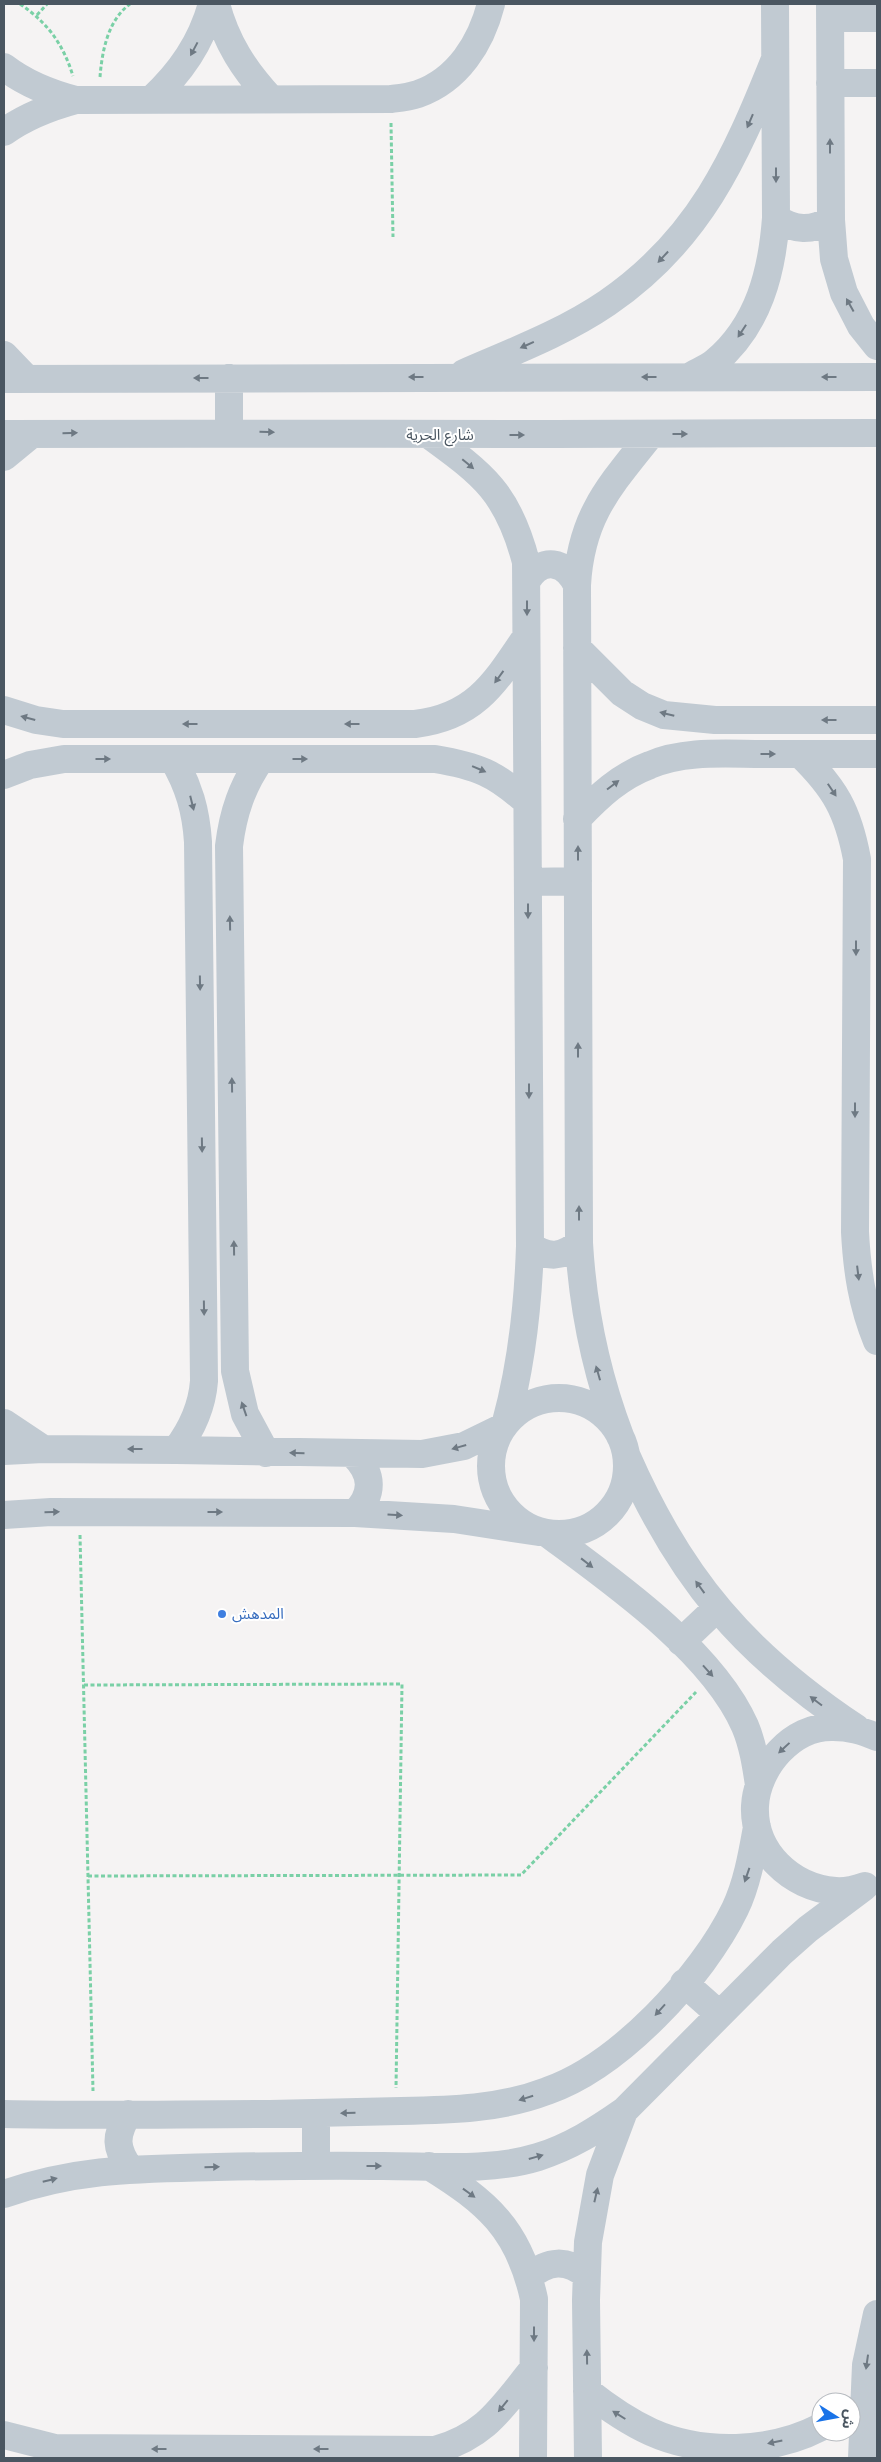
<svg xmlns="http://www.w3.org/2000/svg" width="881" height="2462" viewBox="0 0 881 2462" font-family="Helvetica,'Noto Sans Arabic',sans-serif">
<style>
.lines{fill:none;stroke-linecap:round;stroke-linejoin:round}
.path{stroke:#7ad0a6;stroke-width:3;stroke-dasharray:4 2.5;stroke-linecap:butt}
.minor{stroke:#c1cad2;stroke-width:28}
.oneway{fill:#6e7983}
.shop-dot{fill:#3f7fe0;stroke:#fff;stroke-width:2}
.labels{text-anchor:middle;stroke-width:4;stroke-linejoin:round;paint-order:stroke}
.street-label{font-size:15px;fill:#4a5661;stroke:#fff}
.shop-label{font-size:15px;fill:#366cbe;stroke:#fff;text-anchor:start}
</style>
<rect width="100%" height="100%" fill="#f5f3f3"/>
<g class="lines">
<path class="path" d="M20,4c28,19 43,40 53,72
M37,15l10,-11
M100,77c2,-26 8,-57 30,-73
M391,123l2,114
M80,1535l13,556
M84,1685l318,-1 -6,404
M88,1876l433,-1 175,-183"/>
<path class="minor" d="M216,4c10,38 28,66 55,95
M830,4l1,216 3,39 10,34 17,33 16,20
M830,18h47
M4,67c22,17 45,26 72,33l315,-1c8,-1 18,-2 27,-5 40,-14 63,-51 73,-90
M830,83h47
M151,100c30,-28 50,-57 61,-96
M4,132c22,-16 46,-25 72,-32
M776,218c19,13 35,13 55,2
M4,355l23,24
M464,373c48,-21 99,-40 143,-70 92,-63 128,-144 168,-244
M689,377c8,-5 19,-9 26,-15 44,-37 57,-90 61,-144l-1,-214
M229,378v54
M4,379l873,-2
M4,434c291,-1 582,1 873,-1
M429,435c55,40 79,58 97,127l4,684c-2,61 -8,117 -24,176
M4,457l28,-23
M527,580c15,-23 38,-20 50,5
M577,648l45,45 20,13 22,9 51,5h162
M4,710l32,10 27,4h352c60,-7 80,-41 111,-87
M800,754c35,34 48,57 57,105l-2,373c2,38 7,73 22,109
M173,759c16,27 23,52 25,83l6,539c-2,27 -12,48 -28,69
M261,759c-19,27 -28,54 -32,87l6,525 10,43 21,39
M4,775l26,-10 34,-6h371c42,7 60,14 92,43
M577,819c22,-23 43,-43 73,-54 35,-15 76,-11 113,-11 38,0 76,0 114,0
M528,882l50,-1
M530,1246c18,12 32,12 49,-3
M491 1466a68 68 0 1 1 136 0a68 68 0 1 1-136 0Z
M4,1423l39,26
M620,1436c-24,-63 -37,-125 -41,-193l-2,-658c4,-70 33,-99 74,-151
M4,1451l39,-2 133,1 246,4 42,-8 39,-19
M354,1455c19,19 20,39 1,58
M627,1457c54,123 118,197 229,271
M4,1515l47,-3 304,1 99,6 85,13
M548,1534c65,48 164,117 197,192 8,19 11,39 14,59
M681,1642l36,-34
M865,1886c-9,3 -21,6 -30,5 -44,-4 -82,-39 -80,-85 2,-39 37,-80 78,-79 17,0 29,4 44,10
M684,1983l35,31
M316,2113v52
M4,2114c88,2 177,0 266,0 44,-1 87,-2 131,-3 50,-1 99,-2 146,-20 72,-25 155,-114 188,-182 12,-25 17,-54 22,-82
M128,2114c-13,22 -13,34 2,55
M429,2166c58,36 90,63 105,133l-1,159
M4,2194c75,-26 135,-25 213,-27 55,-1 111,-2 166,-1 51,0 106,6 155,-9 32,-10 59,-27 86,-46l158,-159 26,-23 56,-42
M529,2277c19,-17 38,-18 57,-2
M587,2391c20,16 40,30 64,41 51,23 120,21 170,-5
M4,2435l51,13 380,2c51,-14 67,-43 99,-82
M588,2458l-2,-158 2,-58 12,-67 24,-64
M862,2458l4,-93 11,-51"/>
</g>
<defs><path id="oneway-solid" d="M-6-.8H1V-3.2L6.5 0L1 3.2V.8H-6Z" transform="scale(1.25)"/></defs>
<g class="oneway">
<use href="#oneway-solid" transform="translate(194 49) rotate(118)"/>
<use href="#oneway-solid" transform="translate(750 121) rotate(113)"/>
<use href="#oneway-solid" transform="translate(830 146) rotate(-90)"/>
<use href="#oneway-solid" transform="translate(776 175) rotate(90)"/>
<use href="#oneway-solid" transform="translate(663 257) rotate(133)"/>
<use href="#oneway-solid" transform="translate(850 305) rotate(-119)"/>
<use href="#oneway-solid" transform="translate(742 331) rotate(123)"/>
<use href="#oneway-solid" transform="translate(527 345) rotate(156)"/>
<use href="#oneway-solid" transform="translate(416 377) rotate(180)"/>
<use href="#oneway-solid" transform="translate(649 377) rotate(180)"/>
<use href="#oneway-solid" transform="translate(829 377) rotate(180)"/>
<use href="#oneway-solid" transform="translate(201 378) rotate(180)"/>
<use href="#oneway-solid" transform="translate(267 432) rotate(1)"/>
<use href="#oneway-solid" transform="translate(70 433) rotate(-1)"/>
<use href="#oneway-solid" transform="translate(680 434)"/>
<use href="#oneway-solid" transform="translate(517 435)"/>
<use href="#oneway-solid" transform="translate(468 464) rotate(40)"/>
<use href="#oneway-solid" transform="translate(527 608) rotate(90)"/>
<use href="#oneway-solid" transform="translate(499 677) rotate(126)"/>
<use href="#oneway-solid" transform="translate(667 714) rotate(-166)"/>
<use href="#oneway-solid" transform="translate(28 718) rotate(-165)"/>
<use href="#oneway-solid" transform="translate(829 720) rotate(180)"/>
<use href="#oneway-solid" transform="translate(190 724) rotate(180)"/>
<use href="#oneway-solid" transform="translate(352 724) rotate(180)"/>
<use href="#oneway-solid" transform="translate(768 754)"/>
<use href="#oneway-solid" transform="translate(103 759)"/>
<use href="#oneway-solid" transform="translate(300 759)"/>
<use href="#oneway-solid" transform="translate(479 769) rotate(23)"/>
<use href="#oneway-solid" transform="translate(613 785) rotate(-37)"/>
<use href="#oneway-solid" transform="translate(832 790) rotate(56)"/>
<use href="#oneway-solid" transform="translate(192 803) rotate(76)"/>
<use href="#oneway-solid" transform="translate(578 853) rotate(-90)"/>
<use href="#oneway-solid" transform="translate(528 911) rotate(90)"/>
<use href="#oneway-solid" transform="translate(230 923) rotate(-91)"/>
<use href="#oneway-solid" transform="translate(856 948) rotate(90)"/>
<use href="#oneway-solid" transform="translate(200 983) rotate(89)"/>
<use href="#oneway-solid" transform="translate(578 1050) rotate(-90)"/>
<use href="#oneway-solid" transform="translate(232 1085) rotate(-91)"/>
<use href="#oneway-solid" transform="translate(529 1091) rotate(90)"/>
<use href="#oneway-solid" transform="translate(855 1110) rotate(90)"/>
<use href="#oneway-solid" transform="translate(202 1145) rotate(89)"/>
<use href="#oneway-solid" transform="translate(579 1213) rotate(-90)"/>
<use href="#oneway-solid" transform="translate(234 1248) rotate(-91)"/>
<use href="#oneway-solid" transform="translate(858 1273) rotate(83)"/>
<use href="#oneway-solid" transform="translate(204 1308) rotate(89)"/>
<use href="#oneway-solid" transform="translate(598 1373) rotate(-106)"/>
<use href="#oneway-solid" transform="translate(244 1409) rotate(-109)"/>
<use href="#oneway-solid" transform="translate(459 1447) rotate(164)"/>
<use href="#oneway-solid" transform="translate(135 1449) rotate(-180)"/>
<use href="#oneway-solid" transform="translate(297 1453) rotate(-179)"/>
<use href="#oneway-solid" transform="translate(52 1512) rotate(-1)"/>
<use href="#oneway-solid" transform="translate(215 1512)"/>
<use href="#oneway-solid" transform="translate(395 1515) rotate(3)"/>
<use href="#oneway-solid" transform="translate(587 1563) rotate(38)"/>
<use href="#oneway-solid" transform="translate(700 1587) rotate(-126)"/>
<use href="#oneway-solid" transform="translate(708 1671) rotate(48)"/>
<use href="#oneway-solid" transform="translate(816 1701) rotate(-143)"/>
<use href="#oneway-solid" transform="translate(784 1748) rotate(137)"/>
<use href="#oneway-solid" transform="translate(747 1875) rotate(109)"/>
<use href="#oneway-solid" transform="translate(660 2010) rotate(132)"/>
<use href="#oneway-solid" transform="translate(526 2098) rotate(163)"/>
<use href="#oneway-solid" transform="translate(348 2113) rotate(178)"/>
<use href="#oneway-solid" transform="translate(536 2157) rotate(-16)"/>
<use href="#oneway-solid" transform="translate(374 2166)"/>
<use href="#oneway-solid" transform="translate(212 2167) rotate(-1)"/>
<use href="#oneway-solid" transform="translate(50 2180) rotate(-14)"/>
<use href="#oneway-solid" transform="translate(469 2193) rotate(36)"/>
<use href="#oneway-solid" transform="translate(596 2195) rotate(-77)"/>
<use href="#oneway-solid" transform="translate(534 2334) rotate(90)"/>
<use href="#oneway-solid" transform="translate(587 2357) rotate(-91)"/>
<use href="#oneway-solid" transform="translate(867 2362) rotate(98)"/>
<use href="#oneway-solid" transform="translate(503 2406) rotate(129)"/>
<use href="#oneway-solid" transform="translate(619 2415) rotate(-148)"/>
<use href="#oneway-solid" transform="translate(775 2442) rotate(168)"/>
<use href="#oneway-solid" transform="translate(159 2449) rotate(-180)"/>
<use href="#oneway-solid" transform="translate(321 2449) rotate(-180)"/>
</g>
<circle class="shop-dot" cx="222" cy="1614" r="5"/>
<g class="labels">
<g class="street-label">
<text x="440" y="440">شارع الحرية</text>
</g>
<g class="shop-label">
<text x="232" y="1619">المدهش</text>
</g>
</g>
<rect width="881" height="2462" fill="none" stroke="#4a5661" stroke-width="10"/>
<g transform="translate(836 2417) rotate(101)"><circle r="24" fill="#ffffff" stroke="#b7bbc0"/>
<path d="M0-4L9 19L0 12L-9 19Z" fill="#1a73e8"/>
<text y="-8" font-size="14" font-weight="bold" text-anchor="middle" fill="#4a5661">ش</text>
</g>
</svg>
